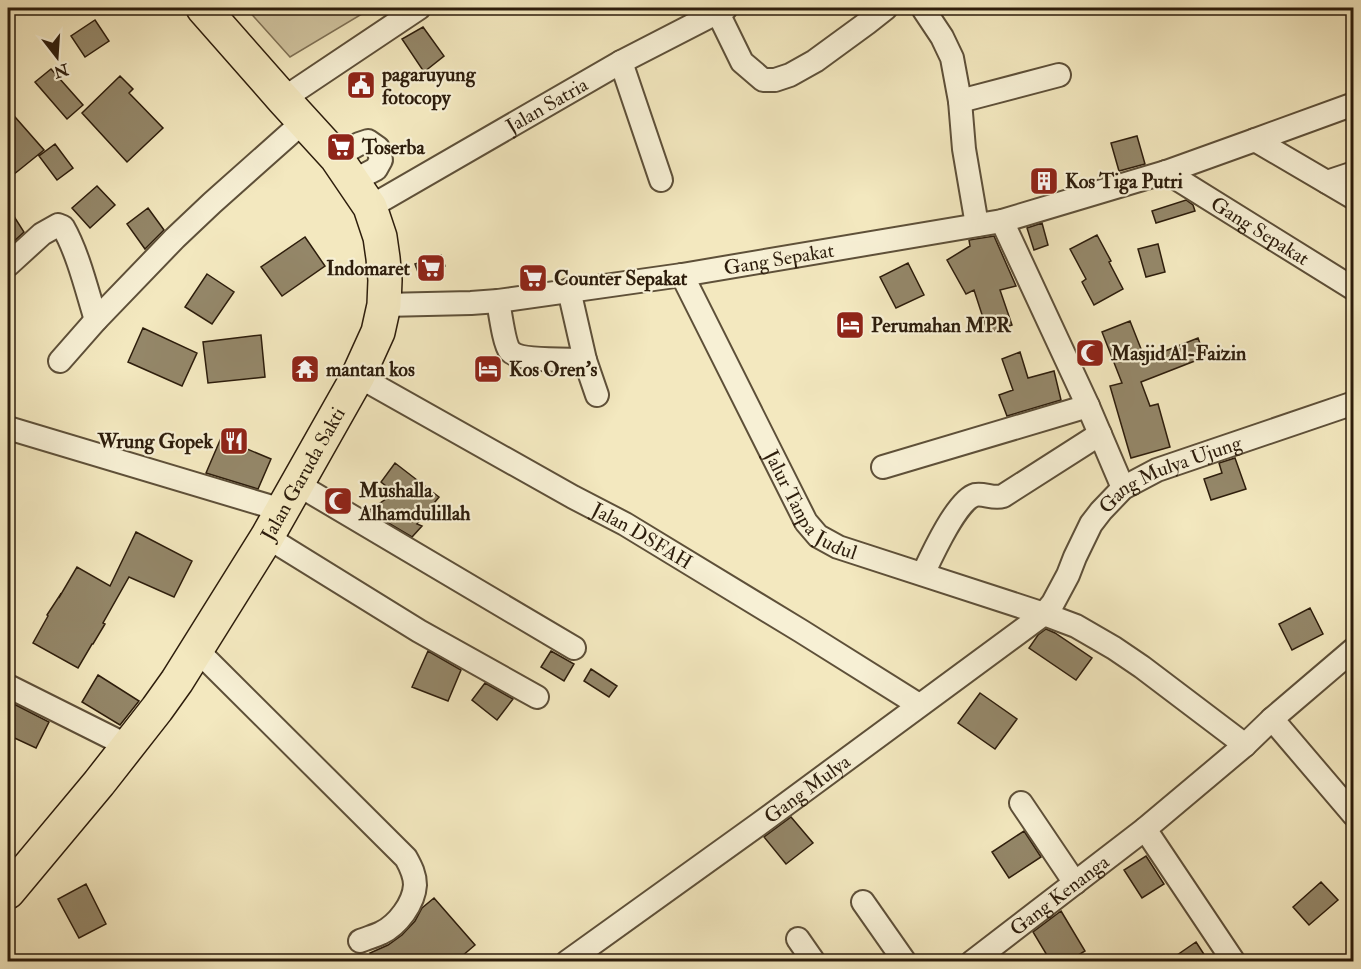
<svg xmlns="http://www.w3.org/2000/svg" width="1361" height="969" viewBox="0 0 1361 969" font-family="'IM FELL Double Pica',serif">
<style>
.green{fill:#d1c5a1;stroke:#7f7156;stroke-width:1.5}
.building{fill:#948769;stroke:#2d1d0c;stroke-width:1.5}
.lines{fill:none;stroke-linecap:round;stroke-linejoin:round}
.minor-casing{stroke:#5e5039;stroke-width:26}
.highway-casing{stroke:#2d1d0c;stroke-width:36}
.minor{stroke:#f7f0d5;stroke-width:22}
.highway{stroke:#f3e8bf;stroke-width:33}
.labels{text-anchor:middle;stroke-width:4.5;stroke-linejoin:round;paint-order:stroke}
.poi-label{font-size:20px;font-weight:bold;fill:#2d1d0c;stroke:#f7f0d5;text-anchor:start}
.street-label{font-size:20px;fill:#2d1d0c;stroke:#f7f0d5}
</style>
<rect width="100%" height="100%" fill="#f3e8bf"/>
<filter id="stains"><feTurbulence type="fractalNoise" baseFrequency=".00333" numOctaves="4"/><feColorMatrix values="0 0 0 0 .2 0 0 0 0 .09 0 0 0 0 .02 0 0 0 .5 -.17"/></filter>
<radialGradient id="worn" r=".72"><stop offset=".6" stop-color="#630" stop-opacity="0"/><stop offset="1" stop-color="#630" stop-opacity=".3"/></radialGradient>
<path class="green" d="M246,8h126l-82,49z"/>
<path class="building" d="M95,20l14,21 -24,16 -14,-21z
M423,27l21,29 -20,16 -22,-33z
M51,69l32,36 -16,14 -32,-37z
M120,76l13,13 -4,4 34,35 -36,34 -45,-49z
M8,109l36,41 -36,29z
M1137,136l8,28 -26,7 -8,-28z
M55,144l18,24 -16,12 -18,-24z
M97,186l18,19 -25,23 -18,-20z
M1186,200l7,5 2,6 -39,12 -4,-12z
M8,207l16,25 -12,11 -4,-6z
M148,208l16,22 -19,19 -18,-25z
M1042,223l6,22 -14,5 -7,-22z
M1097,235l14,26 -2,1 14,27 -29,16 -12,-23 4,-3 -16,-30z
M994,236l22,50 -16,4 12,35 -24,8 -14,-43 -8,4 -19,-34 23,-14 -1,-6z
M305,237l20,29 -43,30 -21,-29z
M1158,244l7,28 -19,5 -8,-28z
M441,255l4,11 -26,9 -4,-11z
M908,263l16,32 -28,13 -16,-31z
M207,274l27,18 -22,32 -27,-17z
M1130,321l15,38 53,-21 7,19 -64,25 9,24 8,-2 12,43 -39,11 -21,-72 12,-3 -20,-51z
M143,328l54,25 -15,33 -54,-24z
M261,335l4,42 -57,6 -5,-41z
M1020,352l8,26 26,-7 7,29 -54,16 -8,-21 14,-5 -11,-31z
M221,438l50,21 -13,30 -52,-16z
M1235,458l11,31 -35,11 -7,-21 18,-6 -3,-10z
M395,463l44,34 -22,27 5,2 -10,11 -44,-26 27,-18 -14,-11z
M136,532l56,29 -18,36 -45,-20 -26,46 2,1 -12,20h-1l-14,24 -45,-25 15,-27 -1,-1 13,-20v1l17,-29 33,19z
M1310,608l13,26 -31,16 -13,-26z
M1046,629l9,4 37,25 -16,22 -47,-32 9,-13z
M428,651l33,19 -13,31 -36,-14z
M551,651l23,13 -10,17 -23,-14z
M591,669l26,17 -8,11 -25,-16z
M98,675l41,26 -19,24 -38,-23z
M485,683l28,16 -16,21 -25,-20z
M980,693l37,26 -22,30 -37,-26z
M8,701l41,21 -13,26 -28,-13z
M791,817l22,26 -27,21 -22,-27z
M1024,831l17,26 -32,21 -17,-26z
M1146,856l18,28 -22,14 -18,-28z
M1321,882l17,18 -29,25 -16,-18z
M86,884l20,40 -27,14 -21,-39z
M434,898l41,47 -20,17h-77l-8,-9 18,-8 14,-10 13,-14 7,-13z
M1061,911l24,40 -18,11h-16l-18,-30z
M1196,942l13,20h-42z"/>
<g class="lines">
<g class="minor-casing">
<g id="minor">
<path d="M928,8l-4,2 18,27 10,21 8,43 4,48 13,76"/>
<path d="M718,13l24,49 21,18h12l15,-5 25,-14 52,-38 19,-15"/>
<path d="M621,62l40,118"/>
<path d="M283,99l136,-91"/>
<path d="M960,101l99,-26"/>
<path d="M1255,140l99,-36"/>
<path d="M336,157l23,-13 9,-3 10,7 3,12 -5,9 -23,12"/>
<path id="s1" d="M1166,172l188,117"/>
<path d="M1327,182l27,-9"/>
<path id="s2" d="M370,207l251,-145 105,-54"/>
<path d="M1002,221l86,185 35,82"/>
<path d="M8,265l34,-31 16,-9 5,2c15,26 24,64 33,93"/>
<path id="s3" d="M682,275l124,247 12,14 20,11 206,67 32,12 38,22 28,19 103,78"/>
<path d="M569,290l16,70"/>
<path d="M498,301c2,10 6,43 12,50 10,11 59,8 75,9l12,35"/>
<path id="s4" d="M384,305l87,-2 27,-2 184,-26 320,-54 164,-49 89,-32 99,58"/>
<path d="M60,361l36,-41 79,-82 37,-35 91,-81"/>
<path id="s5" d="M358,376l215,121 52,27 176,107 118,74"/>
<path d="M8,428l274,82"/>
<path d="M883,467l205,-61"/>
<path d="M297,484l277,164"/>
<path d="M267,537l152,94 118,66"/>
<path d="M923,574c8,-17 34,-74 52,-79 9,-2 18,4 28,1l97,-62"/>
<path d="M1354,649l-82,70 82,96"/>
<path d="M197,650l209,208c5,9 9,17 9,27 -1,18 -17,40 -34,48 -6,3 -14,5 -21,8"/>
<path d="M8,686l120,60"/>
<path d="M1021,803l54,80"/>
<path d="M863,902l42,60"/>
<path d="M798,939l16,23"/>
<path id="s6" d="M567,962l192,-138 285,-210 9,-11 15,-28 7,-18 16,-33 10,-13 22,-23 34,-18 197,-67"/>
<path id="s7" d="M972,962l173,-133"/>
<path d="M1234,962l-89,-133 100,-84 27,-26"/>
</g>
</g>
<g class="highway-casing">
<g id="highway">
<path id="s8" d="M8,892l91,-109 58,-74 20,-28 90,-144 91,-161 20,-44 6,-27 1,-25 -2,-22 -3,-21 -10,-30 -34,-50 -53,-58 -80,-91"/>
</g>
</g>
<use href="#minor" class="minor"/>
<use href="#highway" class="highway"/>
</g>
<defs>
<g id="civic-square" transform="scale(1.5)"><rect x="-9" y="-9" width="18" height="18" rx="4" fill="#8f2418" stroke="#f7f0d5"/><path d="M-.6-6.5H3V-4.5H.6V-3L4-1V1h2V6H-6V1h2V-1L-.6-3ZM-1.2 2.5V6h2.4V2.5Z" fill="#fff"/></g>
<g id="supermarket-square" transform="scale(1.5)"><rect x="-9" y="-9" width="18" height="18" rx="4" fill="#8f2418" stroke="#f7f0d5"/><path d="M-6-5.5h2.5l.6 2H6L4.5 2H-2.5L-4.4-4H-6ZM-1.5 3.2a1.3 1.3 0 1 0 .1 0ZM3 3.2a1.3 1.3 0 1 0 .1 0Z" fill="#fff"/></g>
<g id="building-square" transform="scale(1.5)"><rect x="-9" y="-9" width="18" height="18" rx="4" fill="#8f2418" stroke="#f7f0d5"/><path d="M-4-6H4V6H1V3H-1V6H-4ZM-2.5-4.3h1.7v1.8h-1.7ZM.8-4.3h1.7v1.8H.8ZM-2.5-1h1.7V.8h-1.7ZM.8-1h1.7V.8H.8Z" fill="#fff"/></g>
<g id="hotel-square" transform="scale(1.5)"><rect x="-9" y="-9" width="18" height="18" rx="4" fill="#8f2418" stroke="#f7f0d5"/><path d="M-6-4.5h1.5V1H6V5H4.5V3h-9V5H-6ZM-4 0a1.8 1.8 0 1 1 3.6 0ZM.5 0V-2.5h3Q6-2.5 6 0Z" fill="#fff"/></g>
<g id="mosque-square" transform="scale(1.5)"><rect x="-9" y="-9" width="18" height="18" rx="4" fill="#8f2418" stroke="#f7f0d5"/><path d="M3.5-4.9A6 6 0 1 0 3.5 4.9A5 5 0 1 1 3.5-4.9Z" fill="#fff"/></g>
<g id="temple-square" transform="scale(1.5)"><rect x="-9" y="-9" width="18" height="18" rx="4" fill="#8f2418" stroke="#f7f0d5"/><path d="M0-6L5-2H3V0L6.5 2.5H4V6H1.5V3h-3V6H-4V2.5H-6.5L-3 0V-2H-5Z" fill="#fff"/></g>
<g id="restaurant-square" transform="scale(1.5)"><rect x="-9" y="-9" width="18" height="18" rx="4" fill="#8f2418" stroke="#f7f0d5"/><path d="M-5-6h1v4h1v-4h1v4h1v-4h1v5L-1.5 .5V6h-2V.5L-5-1ZM5-6V6H3V1.5H1.5Q1.5-4 5-6Z" fill="#fff"/></g>
</defs>
<g fill-rule="evenodd">
<use href="#civic-square" x="361" y="85"/>
<use href="#supermarket-square" x="341" y="147"/>
<use href="#building-square" x="1044" y="181"/>
<use href="#supermarket-square" x="431" y="268"/>
<use href="#supermarket-square" x="533" y="278"/>
<use href="#hotel-square" x="850" y="325"/>
<use href="#mosque-square" x="1090" y="353"/>
<use href="#temple-square" x="305" y="369"/>
<use href="#hotel-square" x="488" y="369"/>
<use href="#restaurant-square" x="234" y="441"/>
<use href="#mosque-square" x="338" y="501"/>
</g>
<g class="labels">
<g class="poi-label">
<text x="382" y="81">pagaruyung<tspan x="382" dy="23">fotocopy</tspan></text>
<text x="362" y="154">Toserba</text>
<text x="1065" y="188">Kos Tiga Putri</text>
<text x="410" y="275" text-anchor="end">Indomaret</text>
<text x="554" y="285">Counter Sepakat</text>
<text x="871" y="332">Perumahan MPR</text>
<text x="1111" y="360">Masjid Al-Faizin</text>
<text x="326" y="376">mantan kos</text>
<text x="509" y="376">Kos Oren's</text>
<text x="213" y="448" text-anchor="end">Wrung Gopek</text>
<text x="359" y="497">Mushalla<tspan x="359" dy="23">Alhamdulillah</tspan></text>
</g>
<g class="street-label">
<text dy="7" stroke="none"><textPath href="#s2" startOffset="204">Jalan Satria</textPath></text>
<text dy="7" stroke="none"><textPath href="#s1" startOffset="111">Gang Sepakat</textPath></text>
<text dy="7" stroke="none"><textPath href="#s4" startOffset="398">Gang Sepakat</textPath></text>
<text dy="7" stroke="none"><textPath href="#s8" startOffset="513">Jalan Garuda Sakti</textPath></text>
<text dy="7" stroke="none"><textPath href="#s6" startOffset="789">Gang Mulya Ujung</textPath></text>
<text dy="7" stroke="none"><textPath href="#s3" startOffset="267">Jalur Tanpa Judul</textPath></text>
<text dy="7" stroke="none"><textPath href="#s5" startOffset="326">Jalan DSFAH</textPath></text>
<text dy="7" stroke="none"><textPath href="#s6" startOffset="296">Gang Mulya</textPath></text>
<text dy="7" stroke="none"><textPath href="#s7" startOffset="110">Gang Kenanga</textPath></text>
</g>
</g>
<rect width="1361" height="969" fill="none" stroke="#f3e8bf" stroke-width="30"/>
<rect x="9" y="9" width="1343" height="951" fill="none" stroke="#2d1d0c" stroke-width="3"/>
<rect x="15" y="15" width="1331" height="939" fill="none" stroke="#2d1d0c" stroke-width="1.5"/>
<g transform="translate(57 57) rotate(163)" stroke="#f7f0d5" stroke-width="4.5" paint-order="stroke">
<path d="M0-4.5L10 22L0 15L-10 22Z" fill="#2d1d0c"/>
<text y="-9" font-size="16" font-weight="bold" text-anchor="middle" fill="#2d1d0c">N</text>
</g>
<rect width="100%" height="100%" filter="url(#stains)"/>
<rect width="100%" height="100%" fill="url(#worn)"/>
</svg>
